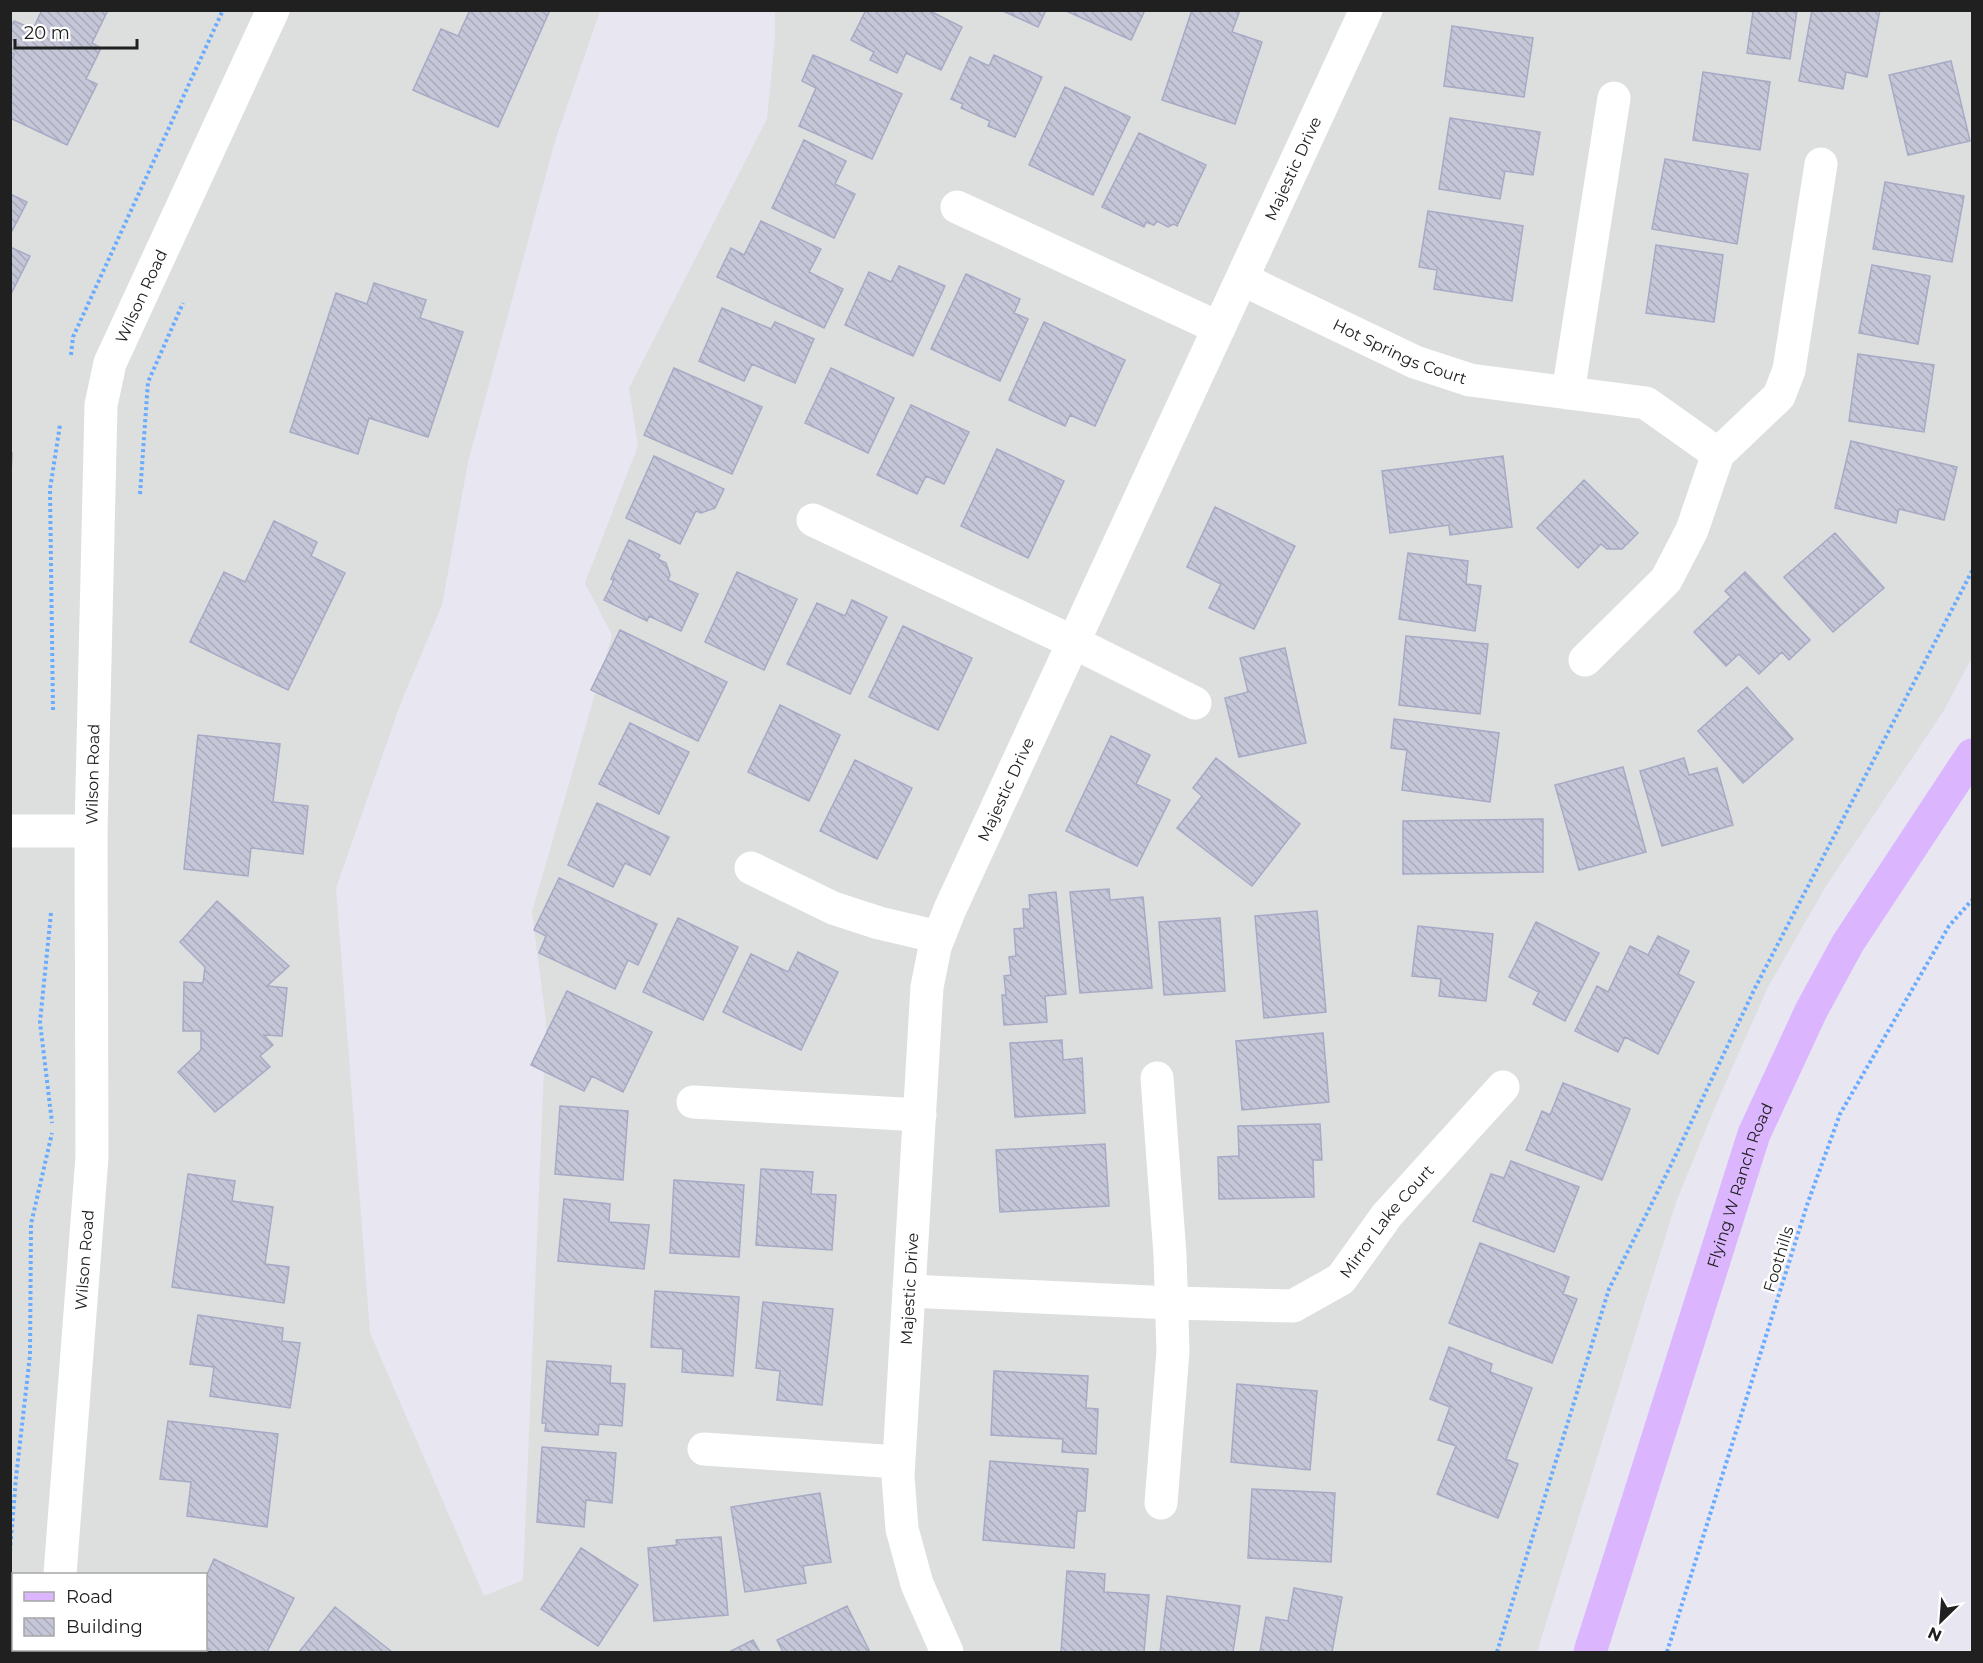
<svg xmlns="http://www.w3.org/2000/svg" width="1983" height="1663" viewBox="0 0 1983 1663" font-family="Montserrat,sans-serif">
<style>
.residential{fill:#dddede;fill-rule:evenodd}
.building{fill:url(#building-back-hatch);stroke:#a6aac5;stroke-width:1.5}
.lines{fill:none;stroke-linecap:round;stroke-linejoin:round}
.path{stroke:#69acff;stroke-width:4;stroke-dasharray:3 3;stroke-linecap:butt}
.street{stroke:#fff;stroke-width:33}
.secondary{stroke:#dbb6ff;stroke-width:33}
.labels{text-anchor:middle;stroke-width:5;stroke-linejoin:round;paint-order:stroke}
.street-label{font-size:16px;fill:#202020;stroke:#fff}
</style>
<defs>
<pattern id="building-back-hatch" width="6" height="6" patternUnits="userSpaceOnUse" patternTransform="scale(1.5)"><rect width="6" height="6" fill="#c5c7d9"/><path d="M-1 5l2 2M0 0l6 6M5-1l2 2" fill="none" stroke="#a9abba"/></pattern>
</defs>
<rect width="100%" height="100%" fill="#e7e6f1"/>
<path class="residential" d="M11,11h589l-45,130 -87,321 -26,143 -42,100 -64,183 34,445 114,263 39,-16 23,-559 -14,-109 80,-277 -27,-52 53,-137 -9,-58 138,-269 8,-81v-27h1197v646l-29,55 -117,174 -59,103 -49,111 -42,102 -139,450h-1526zM14,1574h192v76h-192z"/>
<path class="building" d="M42,10h66l-16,33 9,5 -15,31 11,5 -30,61 -57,-27v-56l4,-8 -4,-2v-24l4,-7 19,8z
M470,10h80l-52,117 -85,-37 28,-61 17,7z
M866,10h62l34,17 -21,43 -35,-17 -9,20 -27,-13 4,-8 -23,-12z
M1001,10h45l-8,17z
M1064,10h81l-14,30z
M1192,10h48l-8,22 30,10 -27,82 -73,-24z
M1745,10h52l-7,49 -43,-6 6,-41z
M1812,10h68l-13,67 -21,-5 -3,17 -44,-8z
M1452,26l81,12 -9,59 -80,-11z
M813,55l89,39 -30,65 -73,-33 17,-38 -14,-7z
M994,55l48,22 -27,60 -27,-11 2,-5 -29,-13 2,-4 -12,-5 19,-42 19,9z
M1951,61l19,80 -62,14 -19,-80z
M1703,72l67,10 -10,68 -67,-10z
M1065,87l65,30 -37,78 -64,-30z
M1450,118l90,14 -7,43 -28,-4 -5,28 -61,-10z
M1139,133l67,32 -29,61 -3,-2 -6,3 -11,-6 -3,4 -8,-3 -2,5 -42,-20z
M804,140l42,21 -11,23 20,10 -21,44 -62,-30z
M1665,159l83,15 -11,70 -85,-15z
M1885,182l79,14 -12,66 -79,-13z
M10,194l17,8 -17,33z
M1428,211l95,15 -11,75 -78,-12 3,-19 -18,-3z
M761,221l60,28 -12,23 34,17 -19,39 -107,-51 14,-29 13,7z
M1656,245l67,10 -9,67 -68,-9z
M10,247l20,9 -20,40z
M1872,265l58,11 -12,68 -59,-11z
M899,266l46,20 -32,70 -68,-31 24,-53 22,10z
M966,274l54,25 -6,14 14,6 -28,62 -69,-32z
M374,283l52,17 -6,18 43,14 -35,105 -59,-19 -11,36 -68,-22 46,-139 31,11z
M722,308l49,21 4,-7 39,17 -19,44 -43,-19 -8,17 -45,-20z
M1044,322l81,38 -30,66 -25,-11 -5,11 -56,-26z
M1858,354l76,11 -10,67 -75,-11z
M674,368l88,39 -30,67 -88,-39z
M831,368l63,30 -26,55 -63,-30z
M911,405l58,27 -25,52 -18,-8 -9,18 -40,-19z
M1851,441l106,26 -13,53 -45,-11 -3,14 -61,-15z
M997,449l67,32 -36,77 -67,-32z
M10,453h2l-2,40z
M654,456l70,33 -9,19 -14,5 -5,-2 -16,33 -54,-26z
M1503,456l9,71 -62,8 -1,-10 -59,8 -8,-62z
M1584,480l54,53 -16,16h-15l-6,-5 -23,24 -41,-40z
M1215,507l80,39 -41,83 -45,-21 12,-24 -34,-17z
M274,521l43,21 -6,14 34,17 -57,117 -98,-48 34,-70 21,10z
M1835,533l49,55 -51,44 -49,-55z
M629,540l31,15 -2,4 8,4 4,12 -2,5 30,14 -17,37 -32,-15 -2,5 -43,-21 10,-20 -3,-1z
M1408,553l60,8 -2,23 15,2 -6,45 -76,-12z
M737,572l60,27 -33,71 -59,-28z
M1745,572l65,68 -21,20 -7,-8 -23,22 -20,-20 -13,12 -32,-34 37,-35 -6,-6z
M852,600l35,17 -37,77 -63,-30 30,-61 28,13z
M903,626l69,32 -34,72 -69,-33z
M620,630l107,52 -29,59 -107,-51z
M1406,636l82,8 -8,70 -81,-9z
M1285,648l21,95 -67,14 -14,-59 23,-6 -8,-34z
M1747,687l46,52 -50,44 -45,-52z
M780,705l60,30 -31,66 -61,-29z
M1394,719l105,14 -9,69 -88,-12 5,-40 -16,-2z
M630,723l59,29 -30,62 -60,-30z
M198,735l82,9 -7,58 35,4 -5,48 -52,-6 -3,28 -64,-7z
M1111,736l39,19 -14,29 34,16 -33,66 -71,-35z
M1216,758l84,66 -48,62 -75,-58 25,-32 -9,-8z
M1684,758l5,17 28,-7 16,57 -71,21 -22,-75z
M855,760l57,28 -35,71 -57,-28z
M1623,767l23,85 -67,18 -24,-85z
M597,803l72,34 -19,38 -25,-12 -12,24 -45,-22z
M1543,819v53l-140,2v-53z
M559,878l98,46 -19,41 -10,-5 -13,29 -76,-36 7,-17 -12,-6z
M1109,889l1,11 33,-3 9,91 -72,5 -10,-101z
M1056,892l10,102 -21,2 2,26 -43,3 -2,-30h4l-2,-19 7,-1 -2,-18 7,-1 -2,-27 10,-1 -1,-19h7l-1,-14z
M217,901l72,65 -22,20 20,2 -5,48 -18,-1 9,10 -13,11 10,11 -55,45 -37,-40 23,-22v-19h-18l1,-49 19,1 2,-16 -25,-25z
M1317,911l9,101 -62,6 -9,-102z
M678,918l60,29 -35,73 -60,-28z
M1220,918l5,73 -61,4 -5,-73z
M1536,922l63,31 -34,68 -32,-17 6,-12 -30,-15z
M1418,926l75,8 -7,67 -47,-5 2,-17 -29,-3z
M1658,936l31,15 -11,23 16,8 -36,72 -33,-17 -7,15 -43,-21 22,-45 11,6 22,-46 18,9z
M798,952l40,20 -37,78 -78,-38 28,-58 37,18z
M567,991l85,41 -29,60 -31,-16 -8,15 -53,-26z
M1323,1033l6,69 -87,8 -6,-69z
M1062,1040l1,20 19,-2 3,55 -70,4 -5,-74z
M1563,1083l67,26 -28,71 -76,-30 16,-39 8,4z
M560,1106l68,5 -5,69 -68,-6z
M1320,1124l2,36h-9l1,37 -95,2 -1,-42 21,-1 -1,-30z
M1105,1144l4,62 -109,6 -4,-62z
M1511,1161l68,26 -25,65 -81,-31 18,-47 13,4z
M761,1169l52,3 -2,22 25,1 -4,55 -76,-5z
M188,1174l47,7 -3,20 41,6 -8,57 24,3 -5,36 -112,-16z
M674,1180l70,5 -5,72 -69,-4z
M564,1199l46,5 -1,18 40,3 -5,44 -86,-8z
M1480,1243l89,34 -6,17 14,5 -25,64 -103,-40z
M655,1291l84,6 -6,79 -51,-4 1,-23 -32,-2z
M763,1302l70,7 -11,96 -45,-5 3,-29 -24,-3z
M198,1315l85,13 -1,13 18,2 -10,65 -80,-12 4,-29 -24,-3z
M1449,1347l43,17 -2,8 42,16 -26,71 12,5 -20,54 -61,-24 19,-48 -18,-6 12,-33 -20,-8z
M547,1361l64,5 -1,17 15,1 -3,42 -23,-2 -1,11 -53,-4 1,-8h-4z
M994,1371l94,5 -2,32 12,1 -2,45 -34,-2 1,-13 -72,-4z
M1237,1384l80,7 -7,79 -79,-8z
M168,1421l110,13 -11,93 -80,-11 4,-34 -31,-3z
M542,1447l74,6 -4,50 -26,-3 -2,27 -47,-5z
M990,1461l98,8 -3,42h-8l-3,37 -91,-8z
M1252,1489l83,4 -4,69 -83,-4z
M820,1493l11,69 -28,4 3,17 -61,9 -14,-85z
M721,1537l7,78 -74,6 -6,-73 29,-3 -1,-5z
M581,1548l57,37 -40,61 -57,-37z
M214,1559l80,39 -27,54h-112l-7,-2h58v-73z
M1067,1571l38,3 -1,18 45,3 -5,57h-83z
M1294,1588l48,9 -10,55h-72l6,-35 22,4z
M1167,1596l73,10 -7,46h-73z
M847,1606l23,46h-87l-6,-12z
M335,1607l57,45h-93z
M753,1640l7,12h-31z"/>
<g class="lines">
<path class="path" d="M71,355l2,-18 150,-327
M140,494l8,-112 35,-79
M53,710l-3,-221 10,-64
M51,913l-11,109 12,101
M10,1551l6,-73 14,-123 1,-131 21,-91
M103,1650l2,2
M1497,1652l112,-363 61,-122 85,-179 217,-417
M1667,1652l140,-447 33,-91 109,-188 23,-26"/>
<g class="street">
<path d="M957,207l262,121"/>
<path id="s1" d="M1242,279l173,83 55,18 176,23 72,51"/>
<path d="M1568,393l46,-295"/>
<path d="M813,520l260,122 122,61"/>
<path d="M1585,660l81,-80 26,-50 26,-76 61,-58 10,-26 32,-206"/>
<path d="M10,831h81"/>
<path d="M751,868l82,40 46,15 60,14"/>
<path d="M1157,1078l13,177 3,96 -12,152"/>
<path d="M693,1102l227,13"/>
<path id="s2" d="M909,1291l263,12 121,3 48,-27 46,-64 116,-128"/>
<path d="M704,1449l194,13"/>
<path id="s3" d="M60,1574l32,-417 -1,-326 10,-426 9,-42 163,-353"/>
<path d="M54,1652v-2"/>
<path id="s4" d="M947,1652l-30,-68 -15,-55 -4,-53 29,-489 8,-40 15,-38 416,-899"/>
</g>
<path class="secondary" id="s5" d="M1590,1652l164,-518 57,-123 37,-68 124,-188"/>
</g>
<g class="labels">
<g class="street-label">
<text dy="6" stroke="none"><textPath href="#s4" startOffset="1572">Majestic Drive</textPath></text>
<text dy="6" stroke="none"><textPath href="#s3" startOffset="1287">Wilson Road</textPath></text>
<text dy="6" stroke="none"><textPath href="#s1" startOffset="174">Hot Springs Court</textPath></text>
<text dy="6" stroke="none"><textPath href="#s3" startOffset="801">Wilson Road</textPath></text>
<text dy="6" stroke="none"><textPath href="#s4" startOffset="888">Majestic Drive</textPath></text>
<text dy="6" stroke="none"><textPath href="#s5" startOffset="490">Flying W Ranch Road</textPath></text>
<text dy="6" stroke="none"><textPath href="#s2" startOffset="513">Mirror Lake Court</textPath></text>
<text transform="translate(1778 1259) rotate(-73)" y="6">Foothills</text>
<text dy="6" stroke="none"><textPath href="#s3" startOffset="315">Wilson Road</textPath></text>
<text dy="6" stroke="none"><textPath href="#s4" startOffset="372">Majestic Drive</textPath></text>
</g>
</g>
<rect width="1983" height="1663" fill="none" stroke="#202020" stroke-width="24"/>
<rect x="12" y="1573" width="195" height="78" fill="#ffffff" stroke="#a6a6a6" stroke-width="1.5"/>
<rect x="24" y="1592" width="30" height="9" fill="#dbb6ff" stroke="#a6a6a6" stroke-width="1.5"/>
<text x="66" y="1603" font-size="18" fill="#202020">Road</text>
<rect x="24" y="1618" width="30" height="18" fill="url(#building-back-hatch)" stroke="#a6a6a6" stroke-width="1.5"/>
<text x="66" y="1633" font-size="18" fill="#202020">Building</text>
<g transform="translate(1941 1621) rotate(205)" stroke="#ffffff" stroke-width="4.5" paint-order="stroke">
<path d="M0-4.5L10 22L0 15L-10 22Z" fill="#202020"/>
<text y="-9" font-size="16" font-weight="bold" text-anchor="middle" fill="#202020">N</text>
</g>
<path d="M15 39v9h122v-9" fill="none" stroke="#202020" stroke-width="3"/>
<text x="24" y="39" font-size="18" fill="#202020" stroke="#ffffff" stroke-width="4.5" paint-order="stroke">20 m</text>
</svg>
